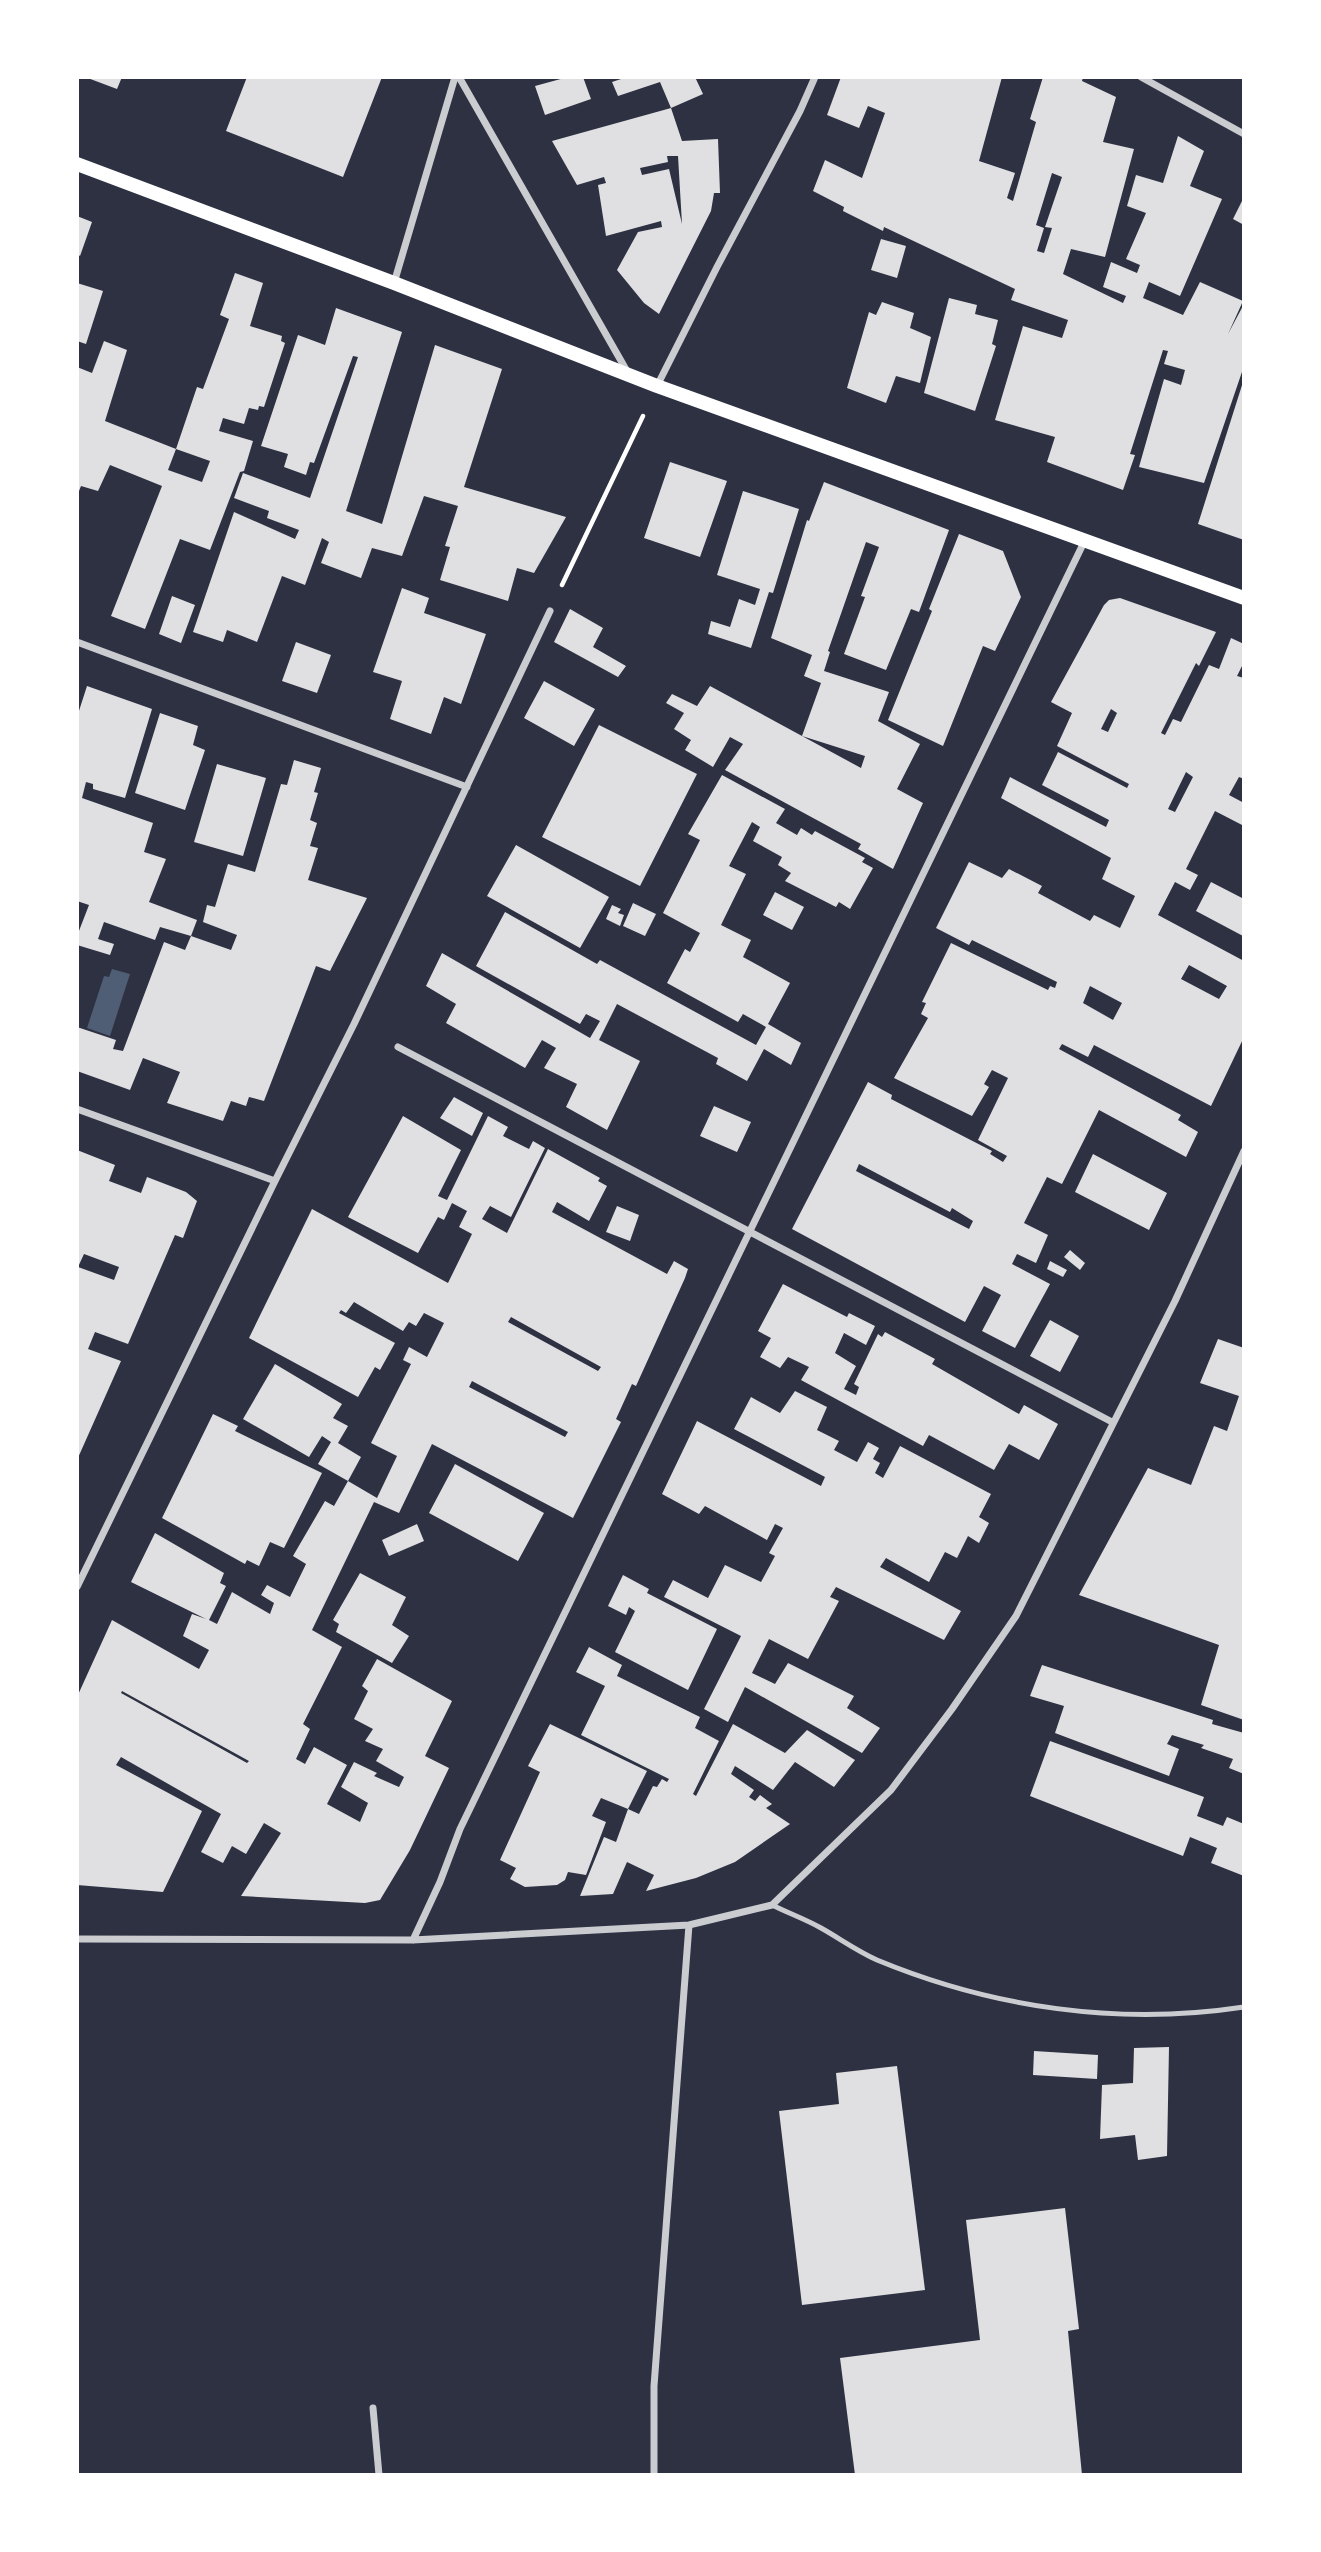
<svg xmlns="http://www.w3.org/2000/svg" width="1321" height="2552" viewBox="0 0 1321 2552" font-family="'Exo 2',sans-serif">
<style>
.water{fill:#4f5d75}
.building{fill:#e0e0e3;fill-rule:evenodd}
.lines{fill:none;stroke-linecap:round;stroke-linejoin:round}
.path{stroke:#fff;stroke-width:4.5}
.service{stroke:#caccd0;stroke-width:5}
.minor{stroke:#caccd0;stroke-width:7}
.secondary{stroke:#fff;stroke-width:14}
</style>
<rect width="100%" height="100%" fill="#2d3142"/>
<path class="water" d="M112,969l18,5 -20,62 -23,-8 17,-52 5,1z"/>
<path class="building" d="M85,77h37l-5,12z
M247,77h135l-39,100 -117,-46z
M568,77h15l8,22 -46,16 -10,-29z
M621,77h74l8,17 -32,14 11,33 36,-2 2,54h-6l-3,18 -52,103 -15,-11 -27,-33 21,-38 24,-5 -1,-6 -55,15 -8,-51 8,-2 -2,-6 -27,8 -25,-44 119,-33 -11,-26 -42,14 -6,-14 9,-3zM667,156h11l4,68 -13,-55 -27,6 -2,-7 28,-6z
M841,77h161l-23,84 36,12 -8,25 6,3 23,-79 -6,-3 13,-42h40l-1,4 34,16 -13,45 31,7 -29,108 -34,-8 -8,25 60,29 3,-7 -23,-9 8,-25 26,11 3,-8 -14,-6 20,-46 -19,-7 9,-31 27,8 15,-47 26,15 -14,35 32,13 -42,97 -31,-14 -6,16 40,17 17,-33 43,19 -15,33 16,-30v62l-40,117 -65,-16 25,-88 17,6 4,-15 -21,-6 4,-13 -5,-1 -33,104 5,1 -12,35 -76,-28 8,-25 -60,-17 28,-94 39,12 6,-18 -57,-20 4,-11 -131,-62 -1,4 -40,-20 1,-4 -31,-16 12,-31 37,18 23,-65 -17,-7 -9,22 -32,-13zM1052,173l10,4 -17,50 7,1 -8,25 -7,-2 7,-23 -8,-3z
M1244,197v28l-11,-6z
M77,216l15,6 -12,34 -3,-2z
M881,239l25,7 -9,32 -26,-8z
M235,273l28,10 -13,43 32,10 -1,5 4,2 -21,64 -5,-1 -1,4 -9,-2 -5,16 -21,-6 -4,13 34,10 -9,30 -4,1 -30,78 -30,-11 -35,90 -34,-13 51,-130 -52,-21 -12,26 -17,-5 -4,10v-129l15,6 12,-32 23,9 -22,71 71,28 -8,21 34,12 8,-21 -34,-12 21,-62 6,2 26,-70 -9,-4z
M77,283l26,8 -17,53 -9,-3z
M949,298l28,7 -2,9 23,6 -6,24 4,2 -21,65 -51,-18z
M882,302l32,11 -4,15 21,9 -11,46 -24,-7 -10,27 -39,-15 22,-76 7,3z
M336,308l66,24 -56,179 36,13 53,-179 67,24 -38,118 102,30 -32,56 -17,-5 -9,33 -68,-21 10,-33 -5,-1 13,-40 -34,-10 -22,60 -30,-8 -11,30 -40,-15 8,-21 -7,-4 -17,47 -23,-9 -25,66 -30,-12 -4,12 -30,-10 41,-120 61,27 4,-9 -32,-12 2,-7 -35,-13 9,-25 67,25 48,-141 -5,-1 -39,107 -4,-1 -4,13 -22,-8 4,-13 -27,-8 37,-111 27,10z
M1243,382h1v158l-46,-16z
M670,462l57,19 -27,76 -56,-19z
M824,482l125,48 -30,82 -8,-3 -25,61 -42,-16 21,-57 -4,-1 18,-49 -13,-5 -38,109 2,1 -6,19 65,21 -11,29 42,23 -23,45 26,14 -30,66 -35,-20 3,-5 -136,-74 18,-26 -13,-7 -17,30 -28,-17 6,-10 -17,-11 10,-16 -18,-10 6,-9 25,12 13,-20 92,50 19,-53 -17,-7 8,-21 -41,-17 36,-118 2,1zM802,736l63,20 -4,12z
M743,491l56,18 -26,84 -4,-1 -18,56 -43,-14 3,-13 19,6 9,-28 16,6 5,-16 -43,-14z
M959,534l44,17 18,46 -26,54 -12,-5 -40,100 -55,-26 44,-109 -3,-2z
M402,588l27,10 -5,15 62,21 -25,70 -17,-7 -13,37 -41,-15 12,-38 -29,-9z
M172,596l23,9 -14,38 -22,-9z
M1120,598l96,34 -17,34 -3,-3 -35,70 4,2 8,-16 8,3 28,-57 10,4 12,-31 13,6v18l-7,14 7,2v101l-5,-2 -10,18 15,8v23l-29,-15 -29,58 12,6 -8,15 -15,-8 -17,33 86,46v76l-33,69 -117,-61 -6,12 -26,-13 -3,5 122,66 -3,5 20,12 -12,25 -87,-47 -37,74 -15,-7 -23,46 24,12 -12,28 -19,-9 -5,10 38,20 -35,64 -33,-17 19,-36 -17,-9 -19,36 -173,-93 76,-147 24,13 -1,4 101,52 -2,3 13,8 4,-6 -29,-16 30,-62 -16,-8 -8,14 5,3 -17,29 -78,-38 34,-60 -7,-4 5,-11 -4,-1 29,-59 97,47 2,-4 5,2 2,-6 -85,-42 -3,5 -33,-17 33,-66 33,16 7,-9 33,17 -4,7 52,28 4,-6 26,13 15,-32 -33,-17 9,-21 -110,-60 9,-21 96,50 3,-7 -67,-35 16,-33 69,36 2,-4 -72,-38 15,-33 -21,-11 53,-97 5,-5zM1111,709l6,4 -9,19 -7,-3zM1186,772l7,5 -18,35 -7,-3zM1189,965l38,21 -8,13 -38,-20zM1090,986l32,17 -9,17 -30,-17zM859,1164l91,48 2,-4 21,13 -4,8 -113,-58z
M570,609l33,19 -10,19 33,19 -8,11 -64,-35z
M296,642l35,13 -14,38 -35,-12z
M544,681l51,28 -21,37 -50,-28z
M87,686l65,23 -27,89 -32,-9v-5l-7,-2 -4,16 71,25 -9,29 22,7 -17,43 48,18 -6,16 -31,-9 -5,13 -51,-18 -6,17 16,5 -4,11 -33,-10v-9l12,-31 -12,-4v-184z
M160,713l38,13 -5,19 12,5 -20,60 -50,-17z
M599,725l98,49 -57,112 -98,-49z
M294,760l27,8 -7,24 4,1 -8,27 7,3 -7,23 8,2 -10,32 59,18 -37,73 -14,-5 -52,135 -15,-4 -3,9 -15,-5 -8,20 -56,-18 13,-31 -37,-14 -13,32 -53,-19v-44l39,13 -3,9 10,2 41,-109 21,8 6,-14 40,14 6,-15 -34,-13 4,-17 8,2 13,-43 27,8 26,-88 6,1z
M217,764l49,14 -23,78 -49,-14z
M722,775l63,34 -9,14 21,12 4,-7 11,7 3,-4 50,27 -3,4 11,6 -23,41 -11,-7 -3,5 -51,-26 6,-8 -13,-8 4,-8 -29,-16 7,-14 -8,-5 -23,44 17,8 -25,51 30,15 -8,17 47,26 -22,41 33,19 -10,22 -27,-16 -17,32 -31,-17 2,-6 -101,-54 -18,36 41,21 -33,69 -41,-23 11,-23 -33,-16 12,-20 -14,-8 -17,28 -79,-45 10,-19 -30,-18 16,-33 148,85 10,-17 -14,-7 -6,10 -104,-58 29,-54 92,52 3,-4 156,85 10,-18 -23,-13 -5,8 -71,-39 18,-34 5,3 10,-19 -37,-20 37,-73 -12,-6z
M516,845l93,52 -29,51 -93,-52z
M1211,882l33,17 -1,37 -47,-25z
M775,892l29,15 -12,23 -29,-15z
M633,903l23,11 -11,22 -22,-10z
M612,905l9,4 -3,4 6,2 -4,11 -14,-7z
M454,1097l29,16 -11,23 -32,-18z
M714,1106l37,16 -14,30 -37,-16z
M403,1116l58,34 -23,46 9,4 41,-84 20,11 -5,9 26,13 4,-8 12,7 -34,69 -21,-11 -8,13 25,14 41,-84 52,29 -2,3 9,5 -18,35 -32,-19 -5,10 115,62 7,-13 14,8 -3,9 -49,108 -4,-2 -16,35 5,3 -48,96 -141,-74 -33,69 -25,-11 -62,128 30,17 -39,77 7,5 -14,30 9,5 9,-17 33,18 -20,39 33,18 8,-19 -27,-16 13,-25 23,11 -3,3 25,11 5,-10 -28,-16 7,-12 -18,-8 8,-12 -19,-10 14,-28 -6,-5 15,-27 75,42 -27,55 24,12 -39,82 -30,50 -15,3 -124,-7 40,-63 -17,-10 -18,31 -14,-8 -9,17 -22,-11 20,-38 -100,-57 -5,8 86,46 -39,81 -86,-7v-188l35,-77 87,49 10,-19 -26,-14 9,-22 14,5 -75,-37 24,-49 69,40 -4,10 6,3 -17,34 8,4 15,-32 38,22 4,-11 -13,-8 6,-10 23,12 16,-33 -13,-8 32,-55 9,5 14,-25 -30,-17 13,-22 -9,-6 -13,21 -66,-38 32,-55 67,40 -9,14 15,8 -10,17 23,14 -13,24 29,17 20,-42 -26,-13 40,-79 -8,-4 6,-13 18,10 17,-34 -20,-10 -8,13 -7,-4 -6,9 -49,-29 -8,11 -5,-3 -2,3 56,30 -15,27 -5,-3 -17,30 -109,-59 63,-129 136,74 24,-49 -13,-7 8,-16 -15,-8 -8,17 -6,-3 -20,36 -70,-36zM511,1317l90,50 -3,4 -90,-49zM472,1381l96,51 -3,5 -96,-50zM122,1691l127,70 -2,2 -126,-70z
M77,1150l38,15 -6,16 32,12 6,-16 39,15 11,9 -14,37 -8,-3 -47,109 -33,-12 -7,17 33,12 -44,99zM84,1254l35,13 -5,13 -36,-13z
M1093,1154l74,39 -18,37 -74,-38z
M617,1206l22,9 -9,26 -24,-9z
M1070,1250l15,13 -5,7 -16,-13z
M1050,1261l17,9 -4,7 -16,-8z
M783,1284l64,33 2,-4 26,13 -9,19 -22,-12 -9,20 21,13 -12,23 12,6 3,-8 -5,-3 24,-50 4,3 3,-5 50,27 -3,5 87,50 5,-9 34,19 -19,36 -30,-16 -15,26 -65,-35 -6,11 -122,-66 8,-13 -21,-10 -8,11 -20,-11 11,-19 -13,-7z
M1050,1320l29,16 -19,36 -30,-16z
M1218,1339l26,9v372l-43,-15 18,-60 -140,-50 69,-127 43,17 23,-59 13,5 12,-35 -39,-13z
M795,1391l32,16 -10,23 22,11 -5,9 23,12 11,-20 11,6 -6,11 7,4 -5,10 8,5 17,-32 91,48 -12,23 10,6 -10,20 -11,-7 -11,22 -12,-6 -16,30 -43,-24 -6,9 81,44 -17,29 -108,-53 -6,10 9,4 -31,58 -39,-20 -17,34 23,11 13,-21 66,33 -7,12 33,20 -18,25 -117,-66 -17,35 -24,-13 37,-73 -77,-39 9,-17 35,18 17,-33 36,17 14,-26 -6,-3 14,-25 -8,-4 -8,16 -62,-34 -6,8 -37,-20 35,-73 124,65 4,-9 -91,-48 17,-32 29,16z
M213,1414l25,12 -3,5 87,42 -38,75 -14,-6 -11,24 -12,-6 -2,4 -83,-46z
M455,1464l89,49 -26,48 -89,-48z
M417,1524l7,17 -35,15 -7,-16z
M360,1573l46,24 -14,28 17,11 -17,27 -56,-31 3,-8 -6,-4z
M623,1575l26,14 -2,4 70,36 -29,61 -73,-38 20,-41 -6,-4 -3,8 -18,-9z
M589,1647l33,18 -5,11 83,41 -5,11 24,13 -26,53 3,2 37,-72 52,29 22,-23 48,30 -21,27 -39,-25 -22,28 -38,-24 -4,8 23,16 -5,7 6,4 5,-6 12,9 -6,4 24,16 -55,38 -39,16 -50,13 8,-16 -27,-13 -14,32 -33,2 24,-59 12,5 12,-33 11,5 14,-28 4,1 5,-8 5,3 2,-3 -88,-44 24,-49 -29,-14z
M1042,1665l171,55 -1,4 32,9v41l-15,-6 4,-9 -32,-11 3,-3 -32,-10 -5,9 12,5 -10,27 -114,-43 9,-27 -34,-10z
M550,1724l97,47 -19,38 -27,-11 -9,18 14,6 -20,53 -18,-3 -3,8 -8,5 -32,2 -15,-8 6,-11 -16,-8 40,-88 -12,-6z
M1050,1741l154,56 -7,19 26,10 4,-9 17,7v52l-33,-13 6,-15 -27,-11 -7,19 -153,-60z
M1169,2047l-2,109 -29,4 -3,-25 -35,4 2,-54 31,-2 1,-35z
M1034,2051l64,4 -1,24 -64,-4z
M897,2066l28,224 -123,15 -23,-194 60,-7 -3,-31z
M1065,2208l14,121 -11,2 14,144h-227l-15,-117 140,-18 -14,-120z"/>
<g class="lines">
<path class="path" d="M562,585l81,-169"/>
<path class="service" d="M772,1905c16,8 33,14 49,23 18,10 36,23 56,32 116,48 242,66 367,47"/>
<path class="minor" d="M459,77l169,296
M1141,77l103,57
M394,283l61,-206
M657,386l60,-119 83,-156 15,-34
M77,642l390,145
M398,1047l714,375
M77,1109l198,72
M77,1587l198,-406 79,-157 196,-413
M77,1939l336,1 276,-15 83,-20 119,-115 61,-81 64,-93 159,-315 69,-150
M413,1940l27,-58 20,-53c211,-428 420,-857 625,-1289
M373,2408l6,67
M654,2475v-89l35,-461"/>
<path class="secondary" d="M77,164l317,119 263,103 587,212"/>
</g>
<rect width="1321" height="2552" fill="none" stroke="#ffffff" stroke-width="158"/>
</svg>
